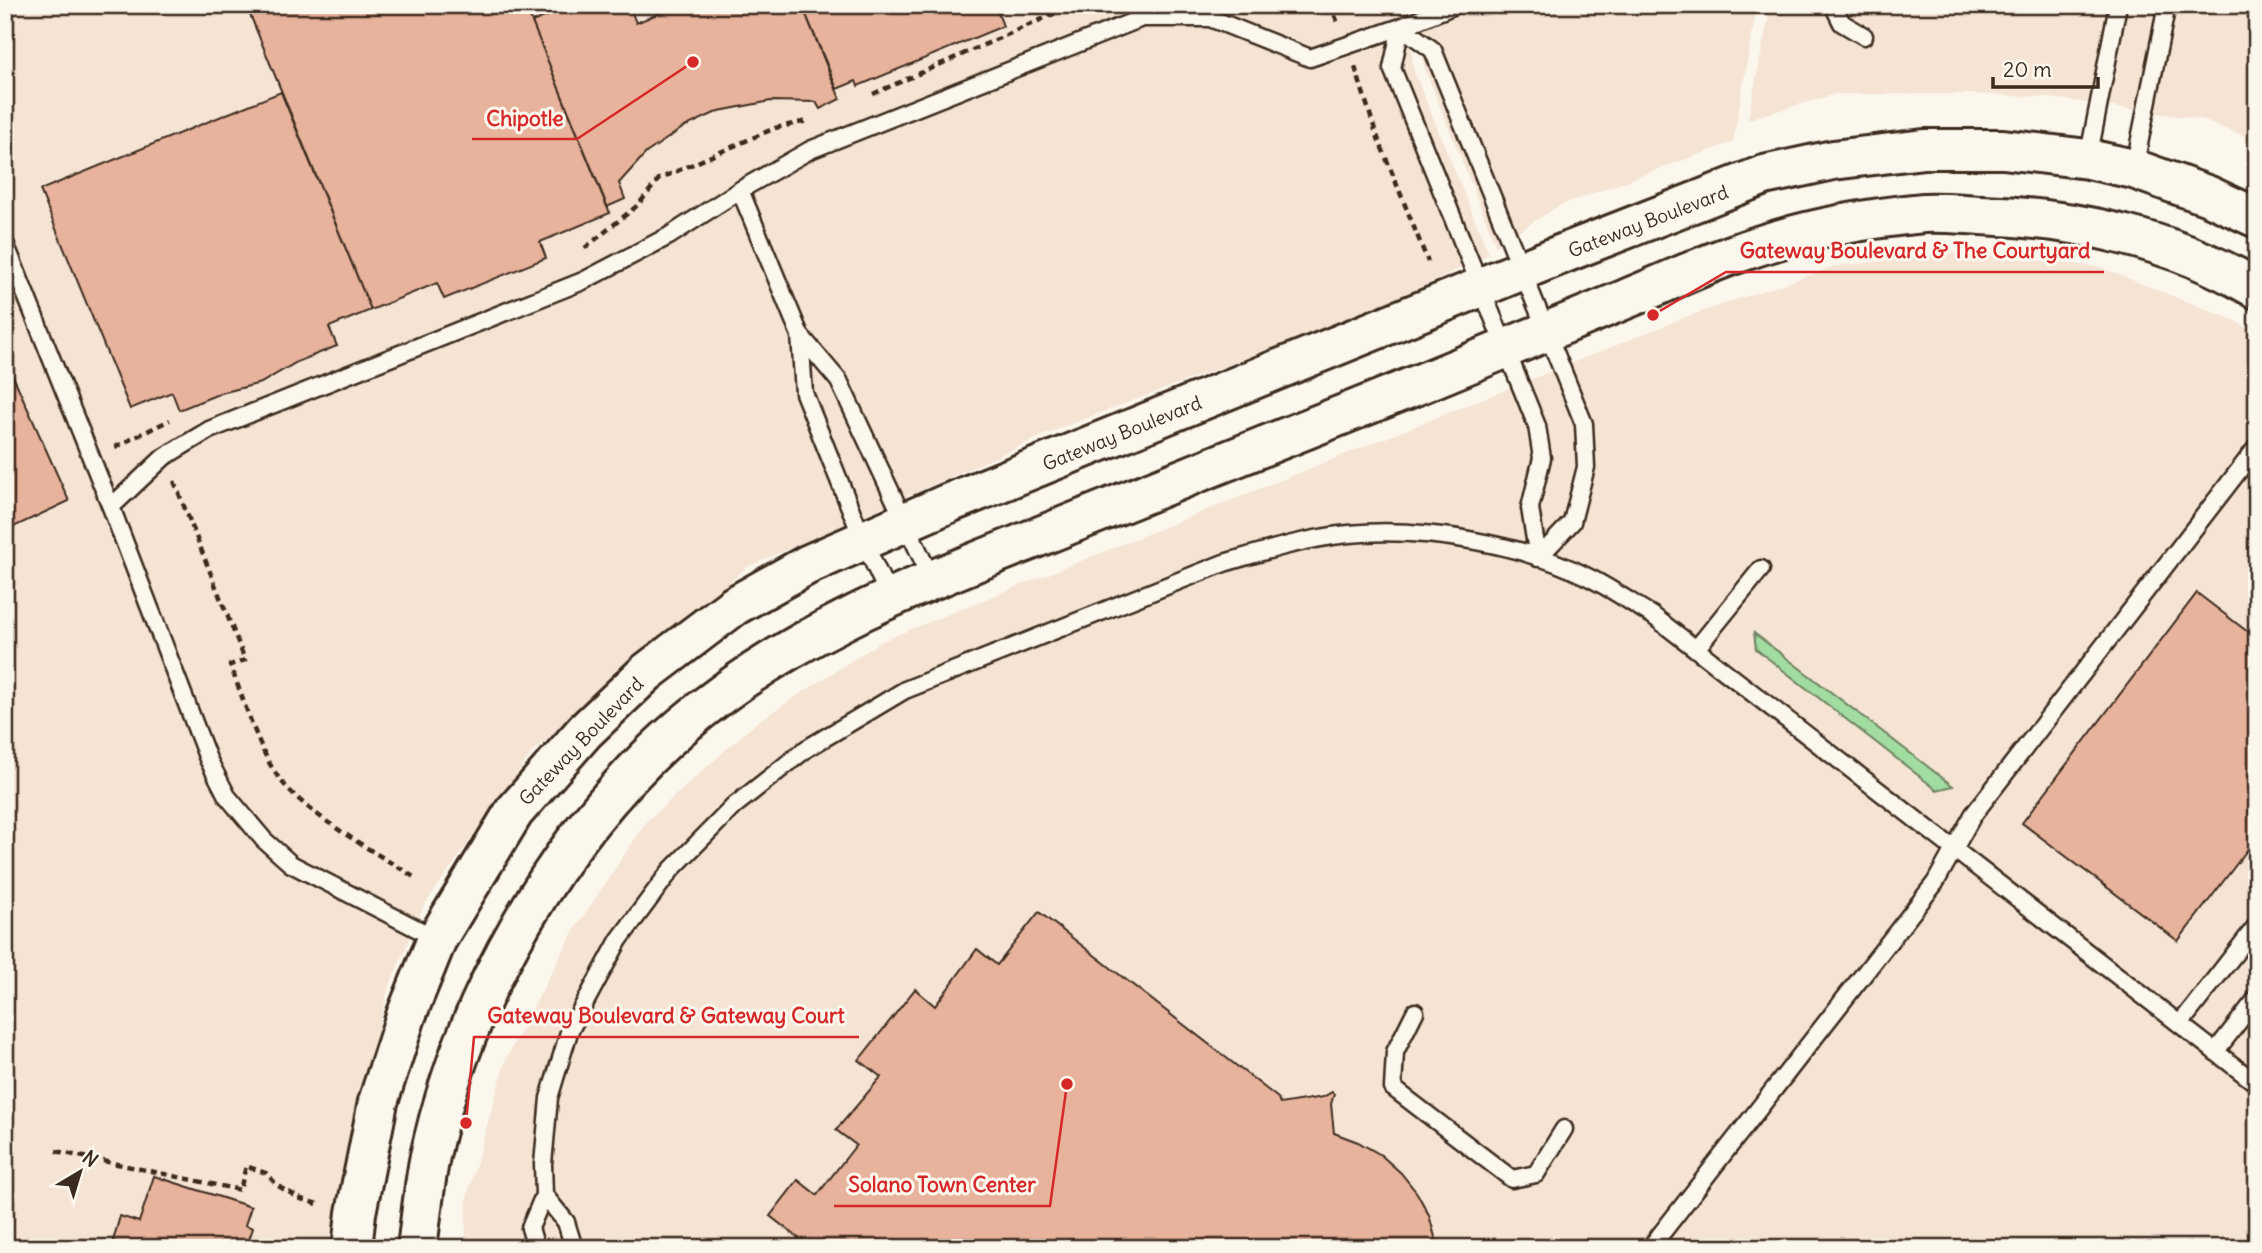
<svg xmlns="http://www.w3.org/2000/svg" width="2262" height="1253" viewBox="0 0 2262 1253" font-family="Delius,sans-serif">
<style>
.built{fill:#f5e3d4}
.green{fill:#a1dca2;stroke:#6e8360;stroke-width:2}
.building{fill:#e8b39c;stroke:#3b2a1e;stroke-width:2}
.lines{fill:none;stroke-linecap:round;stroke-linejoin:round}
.lane-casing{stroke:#3b2a1e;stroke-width:21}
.secondary-casing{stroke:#3b2a1e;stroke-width:44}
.path{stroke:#3b2a1e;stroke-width:4.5;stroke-dasharray:7 5;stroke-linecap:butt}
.lane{stroke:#fbf7ec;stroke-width:16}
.secondary{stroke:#fbf7ec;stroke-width:38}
.labels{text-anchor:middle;stroke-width:6;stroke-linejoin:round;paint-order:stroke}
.street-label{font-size:19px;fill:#3b2a1e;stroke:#fbf7ec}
.leader{fill:none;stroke:#d62828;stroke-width:2.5}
.callout-dot{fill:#d62828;stroke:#fbf7ec;stroke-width:2.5}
.callout-label{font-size:21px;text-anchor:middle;font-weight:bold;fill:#d62828;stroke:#fbf7ec;stroke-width:6;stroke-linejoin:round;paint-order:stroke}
</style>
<rect width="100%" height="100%" fill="#fbf7ec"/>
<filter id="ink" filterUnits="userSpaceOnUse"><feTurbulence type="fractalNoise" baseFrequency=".0143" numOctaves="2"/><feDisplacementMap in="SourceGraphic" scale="14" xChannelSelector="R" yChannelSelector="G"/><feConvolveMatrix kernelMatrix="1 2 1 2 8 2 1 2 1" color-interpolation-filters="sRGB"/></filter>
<g filter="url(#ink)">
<path class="built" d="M5,5h1403l5,64 76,185 -105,52 -321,121 -316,140 -214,184 -110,156 -35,83 -47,187 -13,71h-323z
M1412,5h345l-24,137 -175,64 -62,40 -71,-177z
M1771,5h486v136l-58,-22 -155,-22 -72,-3h-136l-88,25z
M1963,252l136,15 137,54 21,15v912h-1792l2,-51 39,-138 67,-127 74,-111 110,-99 125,-81 804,-324 150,-51z"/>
<path class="green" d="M1754,633l199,153 -16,4 -181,-141z"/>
<path class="building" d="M265,5h260l85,208 -70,29 6,16 -102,41 -7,-16 -66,27 -122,-298z
M574,5h55l7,18 43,-18h123l38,94 -20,10 -4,-7 -45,-1 -52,10 -35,16 -38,26 -27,30 6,16 -18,8 -75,-185z
M802,5h214l-18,8 5,13 -145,60 -2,-5 -19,8z
M281,92l90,218 -42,17 8,19 -40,16 -36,21 -40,10 -42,17 -7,-18 -42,17 -90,-219z
M5,358l64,143 -64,30z
M2197,593l60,46v198l-79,104 -156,-118z
M1039,912l239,186 2,6 43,-7 9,-5 2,2 -3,10 3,29 24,9 23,13 20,18 16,20 12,22 9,33h-627l-41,-32 28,-36 19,15 39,-50 -20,-15 45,-53 -22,-17 56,-71 20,17 42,-57 20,16z
M154,1176l97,31 -6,18 8,3 -7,20h-135l9,-32 19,6z"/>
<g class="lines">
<g class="lane-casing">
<path id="lane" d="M1833,5l9,18 22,13
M1401,27l32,23 151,374 2,43 -14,55 -34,36
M1401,27l-9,41 145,358 5,32 -12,50 8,50
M2088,159l30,-154
M2134,169l33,-164
M740,190l60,145 39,46 93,199
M5,243l106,264 97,252 19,37 37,44 27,24 146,75
M800,335l4,58 59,147 27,58
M111,507l53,-50 45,-27 374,-149 86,-45 71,-46 70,-40 332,-132h68l100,40 91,-31 54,-22
M1696,649l65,-80
M1415,1012l-20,40 -2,36 119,91 24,-5 28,-45
M2180,1024l77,-99
M2215,1052l42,-54
M544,1195l22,27 8,26
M536,1248l-6,-20 14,-33 -1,-31 6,-66 20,-66 50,-92 52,-70 63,-64 72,-57 99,-59 319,-127c41,-12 83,-25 125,-29 76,-7 176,10 243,45 21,11 40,24 60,36l605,469
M1650,1248l285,-365 38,-68 284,-368"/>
</g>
<g class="secondary-casing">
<path id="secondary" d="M352,1248l4,-35 22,-111 28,-86 31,-77 77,-127 71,-81 62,-59 87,-66 73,-41 142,-62 623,-253 192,-75 69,-15 91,-11h79l85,10 46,10 75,27 48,22
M417,1248c4,-30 7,-62 13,-92 34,-158 129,-325 253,-431 110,-94 233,-139 365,-192 121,-49 243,-98 364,-146 72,-29 143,-59 214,-88 35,-14 70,-31 106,-44 61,-23 127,-36 192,-42 18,-1 38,1 57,2 95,3 194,25 276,74"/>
</g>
<path class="path" d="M1328,5l5,6 5,12
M1355,67l21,66 52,129
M873,94l201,-89
M585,248l53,-43 21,-26 116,-51 32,-7
M115,447l55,-27
M174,481l71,179 -15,5c13,32 29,87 49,113 27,37 98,75 138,101
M56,1151l184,39 6,-24 20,7 12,13 23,13 17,5"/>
<use href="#lane" class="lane"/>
<use href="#secondary" class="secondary"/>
</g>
</g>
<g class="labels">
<g class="street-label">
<text transform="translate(1648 221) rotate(-21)" y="7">Gateway Boulevard</text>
<text transform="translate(1122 433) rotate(-22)" y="7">Gateway Boulevard</text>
<text transform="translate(581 741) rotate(-46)" y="7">Gateway Boulevard</text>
</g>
</g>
<path class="leader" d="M693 62L577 139H472M1653 315L1726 272H2104M466 1123L474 1037H859M1067 1084L1050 1206H834"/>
<g class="callout-dot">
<circle cx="693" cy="62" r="7"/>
<circle cx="1653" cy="315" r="7"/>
<circle cx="466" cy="1123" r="7"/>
<circle cx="1067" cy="1084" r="7"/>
</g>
<g class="callout-label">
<text x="525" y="126">Chipotle</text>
<text x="1915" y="258">Gateway Boulevard &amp; The Courtyard</text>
<text x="666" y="1023">Gateway Boulevard &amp; Gateway Court</text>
<text x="942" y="1192">Solano Town Center</text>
</g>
<rect width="2262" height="1253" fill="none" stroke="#fbf7ec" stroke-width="28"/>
<rect x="14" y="14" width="2234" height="1225" fill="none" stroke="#3b2a1e" stroke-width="2.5" filter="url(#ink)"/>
<g transform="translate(80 1172) rotate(38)" stroke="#fbf7ec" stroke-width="5" paint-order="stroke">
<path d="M0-5L12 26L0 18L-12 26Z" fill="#3b2a1e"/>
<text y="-10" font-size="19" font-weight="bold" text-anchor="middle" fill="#3b2a1e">N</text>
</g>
<path d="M1993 77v10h105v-10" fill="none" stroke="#3b2a1e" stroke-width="3.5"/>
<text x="2003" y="77" font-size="21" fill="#3b2a1e" stroke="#fbf7ec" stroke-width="5" paint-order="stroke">20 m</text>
</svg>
